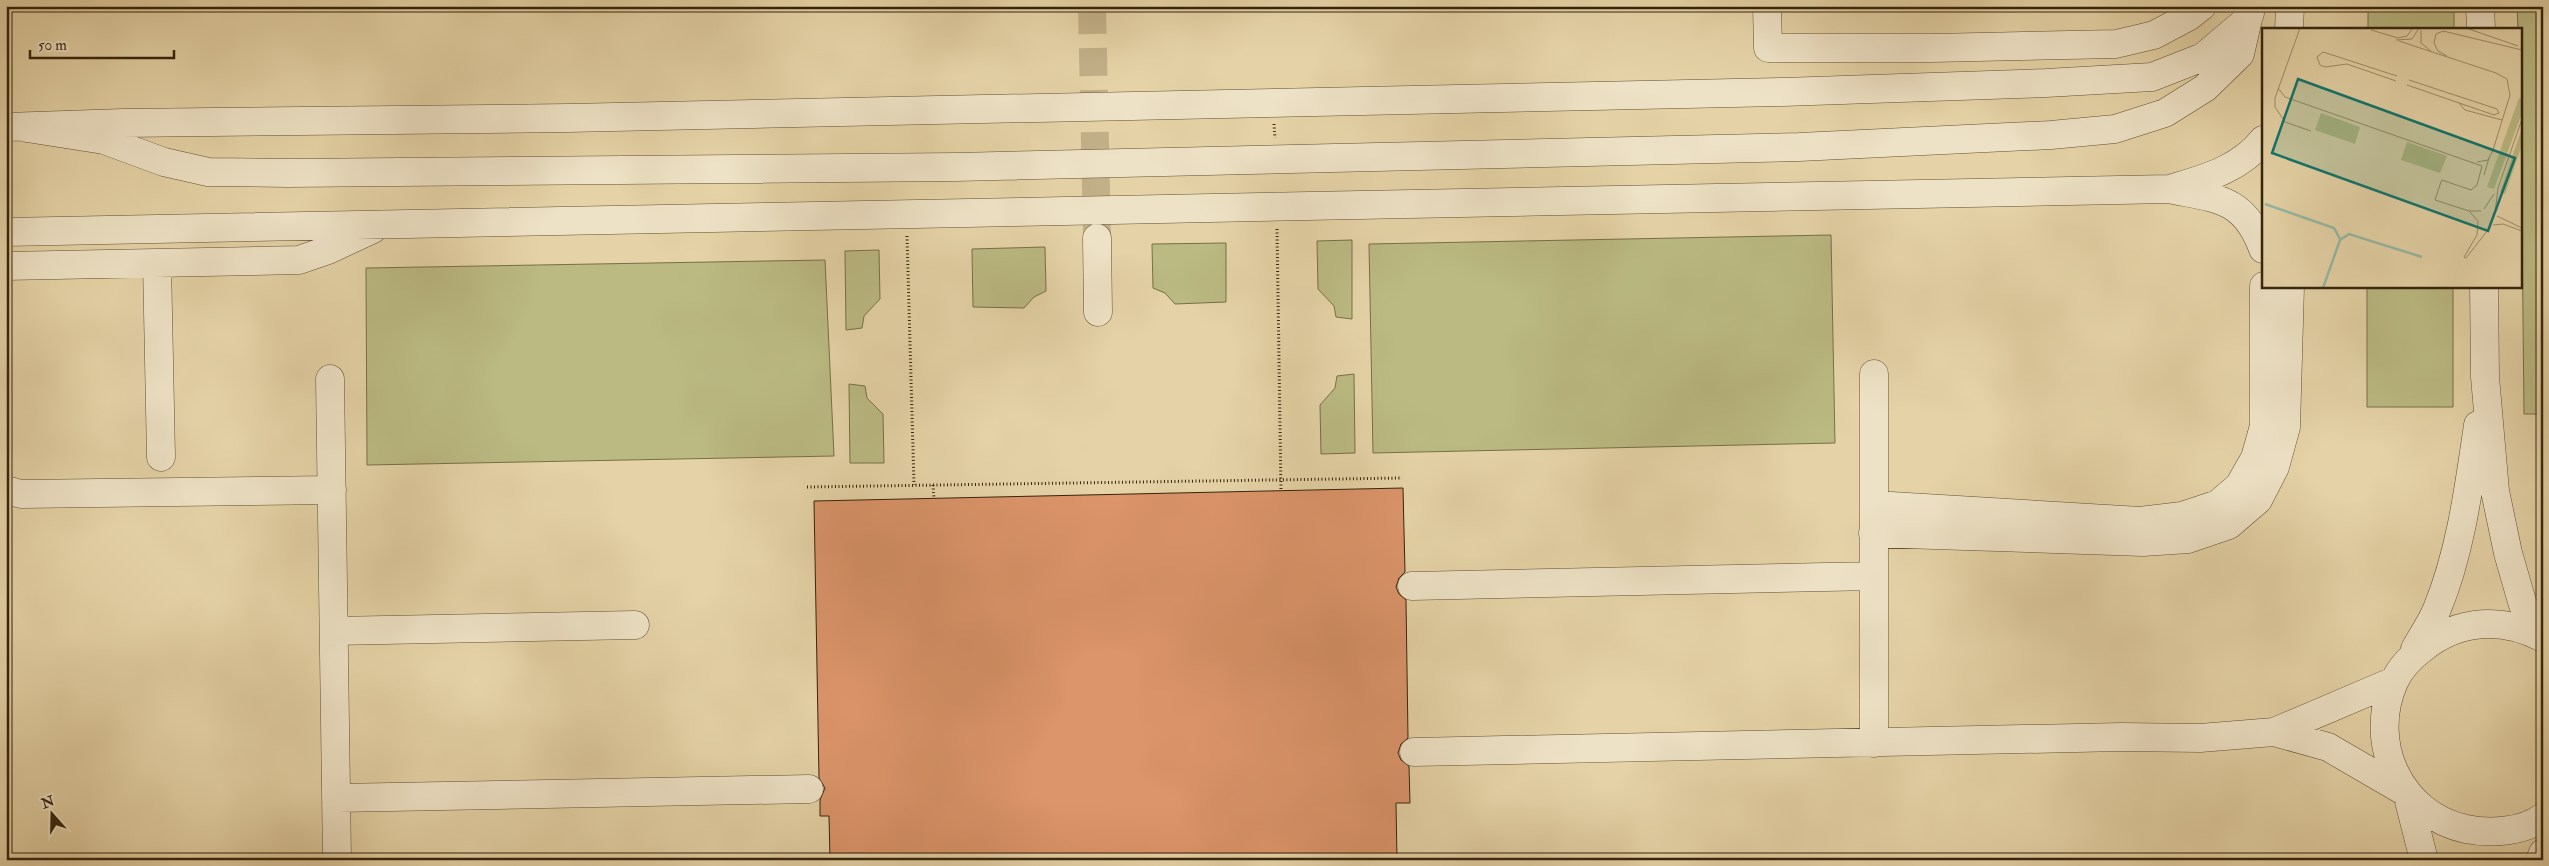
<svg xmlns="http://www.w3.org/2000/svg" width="2549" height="866" viewBox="0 0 2549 866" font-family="'IM FELL Double Pica',serif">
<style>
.green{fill:#bbba83;stroke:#786f48}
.building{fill:#dc946a;stroke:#35240c}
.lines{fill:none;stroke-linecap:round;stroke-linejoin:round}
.minor-tunnel{stroke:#c2b088;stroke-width:28;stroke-dasharray:28 14;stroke-linecap:butt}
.minor-casing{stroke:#615033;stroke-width:29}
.path{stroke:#35240c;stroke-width:3;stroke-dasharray:1 2.5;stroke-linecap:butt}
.minor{stroke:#eee2c6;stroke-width:28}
.inset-river{fill:none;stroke:#96b8a7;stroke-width:2.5}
.inset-road{fill:none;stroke:#9f8d69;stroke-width:1}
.view{fill:#0f766e;fill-opacity:0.15;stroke:#0f766e;stroke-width:2.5}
.inset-edge{fill:none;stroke:#35240c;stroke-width:2.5}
</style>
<rect width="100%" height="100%" fill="#e5d3a7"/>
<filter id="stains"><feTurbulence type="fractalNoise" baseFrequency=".004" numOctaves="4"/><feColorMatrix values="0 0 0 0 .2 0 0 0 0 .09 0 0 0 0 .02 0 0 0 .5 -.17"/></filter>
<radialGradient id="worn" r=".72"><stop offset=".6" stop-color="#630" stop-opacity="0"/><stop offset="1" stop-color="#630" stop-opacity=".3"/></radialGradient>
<path class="green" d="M2368,6h86v23h-86z
M2517,6h26v408h-19l-4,-385h-2z
M1831,235l4,208 -462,10 -4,-209z
M1352,240v79l-16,-2 -2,-11 -16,-17 -1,-48z
M1226,243v59l-51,2 -10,-11 -12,-5 -1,-44z
M1045,247l1,44 -12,6 -10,11 -51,-1 -1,-58z
M879,250l1,49 -16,17 -2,12 -16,2 -1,-79z
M825,260l9,196 -467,9 -1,-197z
M2367,286h86v121h-86z
M1354,374l1,79 -34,1 -1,-49 15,-17 2,-12z
M849,384l16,2 2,12 16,16 1,49h-34z"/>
<path class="building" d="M1403,488l2,84 -6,6 -3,9 3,7 7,6 2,138 -7,6 -3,9 3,7 8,6 1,37h-14l1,57h-567l-1,-44h-9v-16l5,-12 -6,-10 -5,-277z"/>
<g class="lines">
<path class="minor-tunnel" d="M1092,6l5,229"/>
<g class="minor-casing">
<path id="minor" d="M1767,6l1,42h165l183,-4 38,-9 34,-18 14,-11
M2480,6l1,23
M2289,29l1,-23
M6,127l117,-4 445,-5 1215,-26 263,-9 106,-6 51,-20 45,-38 2,-6
M27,128l77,12 60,22 44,10 80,1 668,-6 843,-20 252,-12 64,-6 50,-16 40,-25 35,-34 8,-35
M2173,188c33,-10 67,-19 90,-48
M6,232l2163,-43c48,10 75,8 94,60
M1097,238l1,74
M157,263l4,194
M6,266l293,-6 29,-10 45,-21
M2484,286l1,91 10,114 13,62 15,52 20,26
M330,379l7,481
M6,490l15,4 311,-4
M1874,505v-131
M1873,533l270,9 45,-3 41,-14 29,-25 17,-33 11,-40 4,-141
M1412,586l461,-10
M334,631l301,-6
M2543,638c-40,-21 -84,-19 -120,10 -12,9 -23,20 -29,34 -27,61 6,133 72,147 24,5 57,3 77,-12
M2415,649c7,-13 17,-27 22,-40 24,-58 32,-123 41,-184
M2274,732l54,15 79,46 17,67
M1874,743v-238l266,16 42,-5 36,-12 21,-18 16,-28 9,-32v-140
M1414,752l707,-15 79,1 74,-6 120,-51
M337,798l472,-9
M2540,860l3,-7"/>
</g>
<path class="path" d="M1274,124l1,14
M1277,229l4,262
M907,236l7,249
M933,485l1,14
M807,487l595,-9"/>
<use href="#minor" class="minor"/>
</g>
<g transform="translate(2262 28)">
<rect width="260" height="260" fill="#e5d3a7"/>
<path d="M257,70l3,1v14l-28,76 -7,-2zM59,85l39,14 -5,17 -40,-14zM260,100v17l-17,49 -5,-2zM145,114l40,14 -7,17 -39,-13z" fill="#bbba83"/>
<path class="inset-river" d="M3,176l69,24 6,11M61,260l17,-48 9,-6 73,23"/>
<path class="inset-road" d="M38,0l-25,70v9l10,15 26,9M204,0l52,18M109,2l27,8 9,-2 6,-8M159,2v13l11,9M134,12l16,-1 7,-11M137,13l97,32 11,6 3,16 -17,55 -5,10 -11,2M185,28l-9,-5 -4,-8 2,-9 7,-3 79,19M134,53l-49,-17 -22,3 -5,-2 -3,-8 6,-5 74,24M145,57l87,30 5,-2 -2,-4 -88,-29M16,60l7,9 197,69 -5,19 -6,5 -29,-10 -1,2M197,75l6,7 37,10M222,147l5,-17M179,154l-6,18 34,11h12M222,181l10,-15M207,183l9,10 -1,14 -13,22 2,1 25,-32M233,185l3,-25 24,-69M235,188l25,12M231,197l10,-1 19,7"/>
<path class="view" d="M36,51l217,79 -27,73 -216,-78z"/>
<rect width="260" height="260" class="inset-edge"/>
</g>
<rect width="2549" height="866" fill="none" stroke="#e5d3a7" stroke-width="25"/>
<rect x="8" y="8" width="2534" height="851" fill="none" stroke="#35240c" stroke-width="2.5"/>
<rect x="12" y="12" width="2524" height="841" fill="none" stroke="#35240c"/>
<g transform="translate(52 814) rotate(340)" stroke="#eee2c6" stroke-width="4" paint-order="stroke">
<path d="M0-4L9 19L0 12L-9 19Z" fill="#35240c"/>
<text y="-8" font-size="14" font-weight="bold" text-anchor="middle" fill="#35240c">N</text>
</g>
<path d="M30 50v8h144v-8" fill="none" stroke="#35240c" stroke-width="2.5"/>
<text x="38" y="50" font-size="15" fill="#35240c" stroke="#eee2c6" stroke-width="4" paint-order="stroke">50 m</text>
<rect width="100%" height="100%" filter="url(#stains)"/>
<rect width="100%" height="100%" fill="url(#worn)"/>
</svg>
